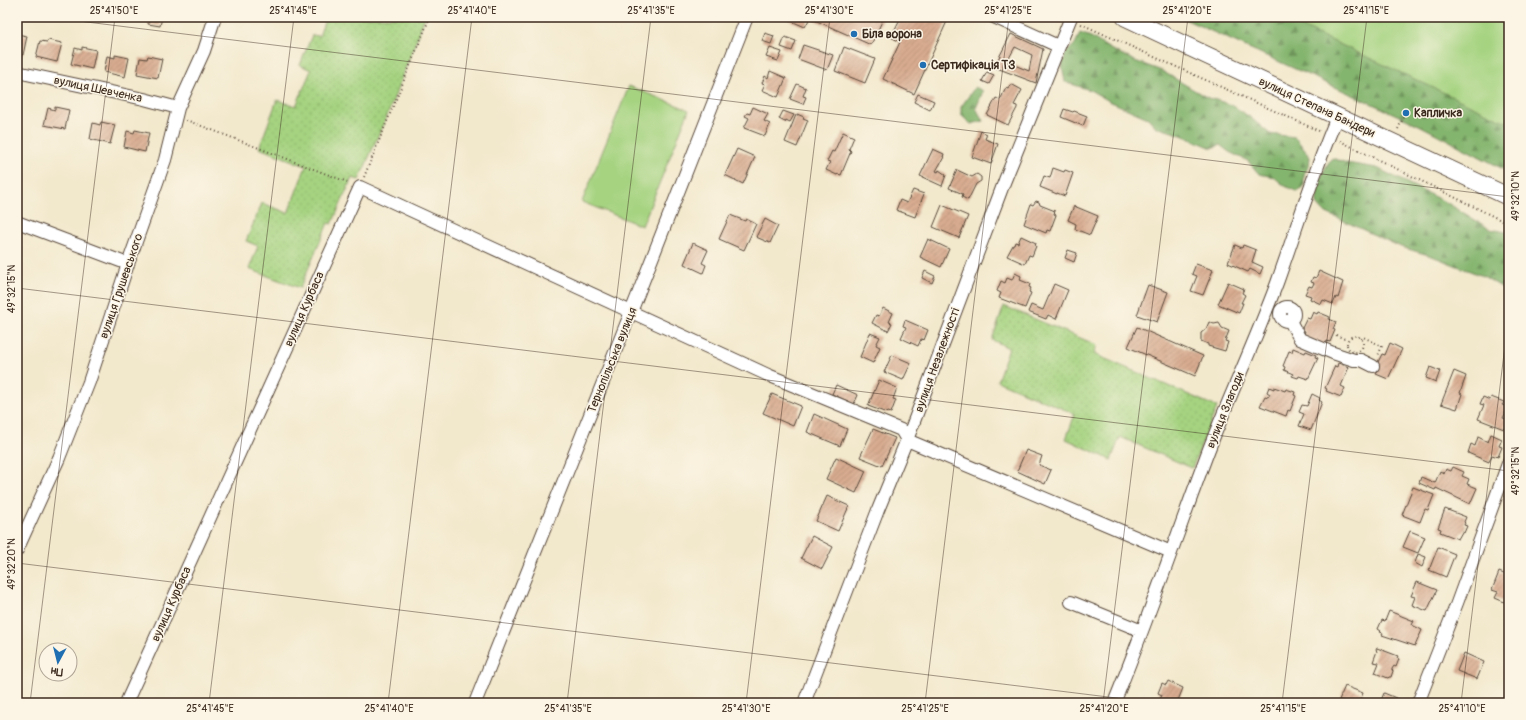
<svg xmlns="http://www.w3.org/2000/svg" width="1526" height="720" viewBox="0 0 1526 720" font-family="Pangolin,sans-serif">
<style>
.green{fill:#a5d380;stroke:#707e4f}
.forest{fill:url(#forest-firs);stroke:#607046}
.garden{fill:url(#garden-dots);stroke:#707e4f}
.building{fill:url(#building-hatch);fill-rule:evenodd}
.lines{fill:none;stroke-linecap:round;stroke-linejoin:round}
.minor-casing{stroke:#564638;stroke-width:14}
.highway-casing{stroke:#564638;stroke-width:19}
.path{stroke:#564638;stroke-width:2;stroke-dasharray:1 3;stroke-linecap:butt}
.minor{stroke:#fff;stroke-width:12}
.highway{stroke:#fff;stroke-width:17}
.ticks{fill:none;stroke:#3b2a1e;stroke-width:1;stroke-opacity:0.45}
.poi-dot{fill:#1f6fb2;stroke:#fcf5e5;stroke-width:1.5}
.labels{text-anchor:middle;stroke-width:3;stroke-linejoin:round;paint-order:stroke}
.poi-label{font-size:12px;font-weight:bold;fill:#3b2a1e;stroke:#fcf5e5;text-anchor:start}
.street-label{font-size:12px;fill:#3b2a1e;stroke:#fcf5e5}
.neatline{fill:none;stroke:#3b2a1e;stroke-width:1.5}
.ticks-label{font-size:10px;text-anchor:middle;fill:#3b2a1e}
</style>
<defs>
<pattern id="forest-firs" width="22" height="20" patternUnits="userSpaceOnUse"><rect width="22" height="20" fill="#84b56e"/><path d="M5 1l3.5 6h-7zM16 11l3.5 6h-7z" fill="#6d935a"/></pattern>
<pattern id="garden-dots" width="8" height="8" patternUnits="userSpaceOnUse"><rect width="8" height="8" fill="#a5d380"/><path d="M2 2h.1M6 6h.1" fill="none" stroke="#8fb56e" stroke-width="1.8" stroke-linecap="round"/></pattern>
<pattern id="building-hatch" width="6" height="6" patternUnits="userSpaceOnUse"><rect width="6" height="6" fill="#d8ac90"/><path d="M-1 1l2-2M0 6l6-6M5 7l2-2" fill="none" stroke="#b08c75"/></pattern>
</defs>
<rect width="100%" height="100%" fill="#fcf5e5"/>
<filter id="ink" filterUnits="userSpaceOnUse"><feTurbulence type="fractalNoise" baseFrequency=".025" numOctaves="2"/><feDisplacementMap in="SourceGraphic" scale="8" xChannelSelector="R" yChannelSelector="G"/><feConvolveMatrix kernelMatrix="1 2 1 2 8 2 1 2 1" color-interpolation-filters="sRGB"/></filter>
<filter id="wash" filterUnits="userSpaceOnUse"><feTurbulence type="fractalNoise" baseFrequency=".012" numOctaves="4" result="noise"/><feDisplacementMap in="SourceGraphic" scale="16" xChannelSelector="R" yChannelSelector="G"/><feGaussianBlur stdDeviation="0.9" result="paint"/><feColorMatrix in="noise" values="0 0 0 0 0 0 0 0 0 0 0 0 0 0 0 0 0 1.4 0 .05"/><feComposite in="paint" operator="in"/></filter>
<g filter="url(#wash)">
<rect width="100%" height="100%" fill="#f2e8cc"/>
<path class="green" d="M1274,17h235v111z
M629,86l60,24 -47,116 -60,-24z"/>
<path class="forest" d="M1180,17h101l228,106v49l-90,-47z
M1080,33l11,4 19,12 25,12 27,10 44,26 26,8 19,13 19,16 25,3 15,20 -1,9 -5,8v11l-6,7 -13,-6 -11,-9 -15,-3 -11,-13 -19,-9 -9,-7 -8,3 -33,-14 -23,-7 -8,-9 -39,-17 -19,-11 -25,-8 -3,-17 4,-12 9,-9z
M975,87l8,4 -7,17 7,13 -12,3 -10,-9v-8z
M1332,158l15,5 30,5 72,36 41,25 16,3 3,4v56l-24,-15 -53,-21 -31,-9 -77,-35 -7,-8c-1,-15 5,-34 15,-46z"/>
<path class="garden" d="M326,17h99l-36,94 -30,69 -7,-2 -20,46 -4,-1 -28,65 -51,-19 9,-23 -12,-5 16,-38 26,10 18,-47 -47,-18 18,-48 19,6 15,-36 -11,-5 12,-30 7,1z
M1004,306l93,39 -3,9 123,53 -25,61 -72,-31 -9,23 -45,-21 9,-25 -78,-33 12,-33 -17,-8z"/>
<g id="blocks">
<path class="building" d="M149,17h13l-2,9 -12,-2z
M782,17h102l-13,28 -61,-27 -5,9z
M901,17h48l-35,77 -31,-15 17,-37 -9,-5z
M765,33l9,3 -3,8 -9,-3z
M17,34l10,2 -4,19 -6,-2z
M1011,34l32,15 -7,34 -42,-16zM1015,47l17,8 -3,16 -22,-9z
M785,37l11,4 -4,10 -11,-4z
M48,40l14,3 -5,19 -21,-5 4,-16 7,1z
M803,45l30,10 -6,15 -29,-11z
M82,47l14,3 -4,19 -21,-5 4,-16 7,2z
M844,47l31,12 -10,24 -30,-12z
M770,48l12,4 -4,9 -12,-4z
M115,55l14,3 -4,19 -21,-5 3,-16 8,2z
M148,56l14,3 -4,19 -21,-4 3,-16 7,1z
M770,71l16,7 -8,19 -16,-7 3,-6 -3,-1 3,-7 3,2z
M987,72l7,3 -5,9 -7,-3z
M797,84l9,4 -3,8 3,1 -3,7 -13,-5z
M1011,84l11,6 -8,15 3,1v2l-9,17 -21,-10 9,-17 4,2 6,-12 2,1z
M918,94l16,7 -4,9 -16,-8z
M55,107l14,3 -4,19 -21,-4 4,-17 7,2z
M753,107l15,7 -4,7 6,3 -5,12 -21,-8 5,-10 -4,-2 2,-3 3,1z
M1064,109l9,3 1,-1 13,5 -4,10 -22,-9z
M783,111l11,4 -4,7 -4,-2 -1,2 -6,-3z
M797,114l7,3 -1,1 5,2 -11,27 -12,-5 11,-27 1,1z
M101,122l14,3 -5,19 -20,-5 3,-16 7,2z
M135,130l14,3 -4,19 -21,-5 3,-16 7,2z
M981,131l6,3 -2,5 13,5 -7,20 -19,-7z
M843,132l11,5 -5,12 2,2 -10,24 -3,-1 -1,1 -11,-5 4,-8 -3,-1 5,-10 2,1z
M737,149l18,8 -12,27 -18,-9z
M933,149l11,5 -1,3h1l-8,14 2,1 1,-2 7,5 -4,11 -22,-10z
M1053,168l11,4 1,-2 8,3 -8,23 -8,-3v1l-17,-7 4,-11 6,2z
M957,170l15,7 5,-3 4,3v4l-5,3 -8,16 -6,-3 1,-3 -14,-6z
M913,190l11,4 -9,23 -19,-7 4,-10 7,3z
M1036,201l3,1 1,3 15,6 -1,3 2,1 -6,16 -3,-1 -1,3 -22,-9 7,-20 2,1z
M942,205l26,11 -9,22 -26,-11z
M1074,206l24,10 -8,19 -15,-6 1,-5 -8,-4z
M730,215l15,6 1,-2 10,5 -12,26 -25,-11z
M765,219l13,7 -8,17 -14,-6z
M1021,236l15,7 -1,3h1l-4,10 -3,-1 -4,9 -18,-8 6,-11h1l1,-3 3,1z
M928,239l21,10 -8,18 -21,-10z
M693,243l15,7 -6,13 4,2 -3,8 -19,-9z
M1235,245l7,3 1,-3 13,5 -4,12 11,5 -3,7 -10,-5 -2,3 -20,-9z
M1068,250l9,3 -3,9 -9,-4z
M1196,264l17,6 -10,25 -12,-4 6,-15 -5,-2z
M925,271l10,5 -3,7 -10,-5z
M1319,271l24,11 -5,16 -2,-1 -3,7 -10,-4 -2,4 -11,-5 1,-3 -6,-2 4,-8 3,1 2,-4 -3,-1 2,-5 3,1z
M1015,273l6,3 -1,4 10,4 -1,3 2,1 -2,4 2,1 -6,15 -26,-10 2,-5 -4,-2 4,-10 4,2 2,-5 5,2z
M1228,282l16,7 -2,4 3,2 -4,8h2l-4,10 -21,-9z
M1054,284l14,6 -12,29 -8,-4 -2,4 -18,-7 3,-7 12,5z
M1148,285l20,7 -11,30 -20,-7z
M883,308l10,5 -4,9 3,1 -4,8 -16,-8 4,-8 3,1z
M1313,312l4,2 1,-2 12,5 -1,2 7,3 -3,7 2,1 -5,12 -3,-1 -2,5 -22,-10 2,-5 -4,-1 6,-12 3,1z
M905,320l23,10 -4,10 -3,-1 -3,7 -17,-8 5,-11 -3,-1z
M1209,322l5,2 5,-1 3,5 7,3 -4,10 3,1 -3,9 -17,-5v-2l-7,-3v-8l5,-4z
M1137,327l66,29 -8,20 -67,-29z
M870,333l10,4 -4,8 4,2 -7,16 -13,-6z
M1390,343l12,6 -14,30 -12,-5 3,-6 -3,-2 6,-12 3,1z
M1293,348l12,5 1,-2 10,4 -1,2 3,1 -10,21 -9,-3 -1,2 -6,-2 1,-2 -9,-4 1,-3 -2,-1 6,-15 3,1z
M892,355l19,8 -8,17 -19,-8z
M1338,363l11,4 -8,19 4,2 -4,9 -15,-6 1,-2 -2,-1 10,-22 2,1z
M1430,367l10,4 -4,11 -10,-4z
M1454,371l12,5 -6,17 2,1 -5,15 -16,-5z
M879,380l18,8 -4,11 3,1 -5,13 -3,-1 -1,1 -19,-7z
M836,385l22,10 -4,9 -22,-10z
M1269,387l5,2v-2l11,4 1,-2 9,3 -1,3 2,1 -6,15 -2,-1 -2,6 -26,-10 5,-10 3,1 2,-3 -3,-2z
M772,394l29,12 -8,20 -30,-13z
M1312,394l8,4 -1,2 3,2 -11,28 -12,-4 5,-12 -5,-2 3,-7 5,1z
M1483,397l7,3 1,-3 13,5 -2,3 6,2 -5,11 5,2 -4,9 -26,-10 6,-14 -4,-1z
M814,414l33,15 -7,17 -33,-14z
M873,429l22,9 -13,28 -22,-9z
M1491,434l11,5 -3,7 3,1 -4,10 -6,-2 -3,7 -21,-9 3,-9 4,2 3,-9 10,5z
M1026,450l16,6 -3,9 12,5 -6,14 -28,-13z
M836,457l30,14 -10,22 -30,-14z
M1453,467l11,5 -2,4 7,3 -2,5 10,4 -7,16 -34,-16 -1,2 -16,-7 2,-6 14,6 5,-12 4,3 2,-5 5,2z
M1413,487l21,8 -6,15 -3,-1 -5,13 -18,-7z
M827,496l22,10 -11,25 -22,-10z
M1445,509l21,8 -2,5 1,1 -1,2 3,1 -3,7 -2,-1 -4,7 -18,-7 1,-3 -3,-1z
M1410,531l15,6 -7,16 -15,-6z
M812,536l21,11 -11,22 -21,-11z
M1438,547l17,7 -9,23 -17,-7z
M1418,554l8,3 -4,10 -7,-4z
M1499,572l10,4v28l-14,-6 3,-6 -6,-2z
M1417,582l20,8 -10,21 -15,-6 3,-8 -4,-1z
M1389,611l25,10 -2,4 10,5 -7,16 -33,-11 1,-2 -3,-1 1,-1 -3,-2 4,-9 3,1z
M1377,648l21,8 -1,2 2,1 -3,8 -2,-1 -2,3v1l1,1 -2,6h-2l-1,1 -13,-5 4,-10 -6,-1 4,-11 -1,-1z
M1464,653l20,9 -7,17 -20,-8z
M1168,681l15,7 -6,15h-14l-4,-1 3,-7 -4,-2 4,-10 4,2z
M1345,686l18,7 -4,10h-13l-7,-3z
M1384,693l19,8 -1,2h-22z"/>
</g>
</g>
<g filter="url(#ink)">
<use href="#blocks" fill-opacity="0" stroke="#564638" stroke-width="1"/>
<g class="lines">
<g class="minor-casing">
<path id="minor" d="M994,17l64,29
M17,72l127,27 34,9
M17,222l111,42
M1280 314a7 7 0 1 1 14 0a7 7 0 1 1-14 0Z
M1290,321l10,18 33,14 21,7h7l12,6
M17,550l42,-92 30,-76 39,-118 37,-104 13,-52 26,-57 11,-34
M1071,602l71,29
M126,703l234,-516 408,188 133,55 6,10 264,112
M475,703l156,-391 116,-295
M804,703l74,-193 32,-78 95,-252 66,-163
M1114,703c34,-83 63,-169 95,-254 22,-56 47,-110 68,-166 20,-56 37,-112 60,-166
M1418,703l39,-100 52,-142"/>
</g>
<g class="highway-casing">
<path id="highway" d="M1125,17l384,180"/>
</g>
<path class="path" d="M1081,24l238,107
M186,120l164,63
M1398,129l7,-15
M1340,141l169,83
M364,177l66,-160
M1336,335l11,5
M1347 344a8 8 0 1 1 16 0a8 8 0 1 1-16 0Z
M1361,339l2,-2 19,9 -4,10"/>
<use href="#minor" class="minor"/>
<use href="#highway" class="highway"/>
</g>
</g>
<path class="ticks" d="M46,17l1463,180M17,288l1492,183M17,563l1140,140M30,703l85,-686M209,703l85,-686M388,703l84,-686M567,703l84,-686M746,703l84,-686M925,703l84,-686M1103,703l85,-686M1282,703l85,-686M1461,703l48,-390"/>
<g class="poi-dot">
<circle cx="854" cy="34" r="4"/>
<circle cx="923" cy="65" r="4"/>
<circle cx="1406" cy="113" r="4"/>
</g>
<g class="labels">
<g class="poi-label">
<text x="862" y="38">Біла ворона</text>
<text x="931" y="69">Сертифікація ТЗ</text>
<text x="1414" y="117">Капличка</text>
</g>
<g class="street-label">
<text transform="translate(98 89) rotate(12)" y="4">вулиця Шевченка</text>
<text transform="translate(1317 107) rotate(25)" y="4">вулиця Степана Бандери</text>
<text transform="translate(121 286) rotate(-71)" y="4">вулиця Грушевського</text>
<text transform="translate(304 309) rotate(-66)" y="4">вулиця Курбаса</text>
<text transform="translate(612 360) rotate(-68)" y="4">Тернопільська вулиця</text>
<text transform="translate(937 360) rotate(-70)" y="4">вулиця Незалежності</text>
<text transform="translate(1225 410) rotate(-68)" y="4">вулиця Злагоди</text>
<text transform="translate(171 604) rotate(-66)" y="4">вулиця Курбаса</text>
</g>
</g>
<rect width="1526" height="720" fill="none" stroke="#fcf5e5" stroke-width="44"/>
<g transform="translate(58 662) rotate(187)"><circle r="19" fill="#fcf5e5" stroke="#afa495"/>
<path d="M0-3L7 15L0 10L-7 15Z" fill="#1f6fb2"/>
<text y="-6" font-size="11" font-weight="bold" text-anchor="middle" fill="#3b2a1e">Пн</text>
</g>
<rect x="22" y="22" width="1482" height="676" class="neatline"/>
<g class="ticks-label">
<text x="114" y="14">25°41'50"E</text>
<text x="293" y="14">25°41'45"E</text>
<text x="472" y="14">25°41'40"E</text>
<text x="651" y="14">25°41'35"E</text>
<text x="829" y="14">25°41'30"E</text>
<text x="1008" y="14">25°41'25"E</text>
<text x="1187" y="14">25°41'20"E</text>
<text x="1366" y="14">25°41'15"E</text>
<text transform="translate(1515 196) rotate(-90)" y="4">49°32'10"N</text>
<text transform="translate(11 289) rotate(-90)" y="4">49°32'15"N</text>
<text transform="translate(1515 471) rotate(-90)" y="4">49°32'15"N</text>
<text transform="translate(11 564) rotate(-90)" y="4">49°32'20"N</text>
<text x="210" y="712">25°41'45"E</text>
<text x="389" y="712">25°41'40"E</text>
<text x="568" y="712">25°41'35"E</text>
<text x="746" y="712">25°41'30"E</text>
<text x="925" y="712">25°41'25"E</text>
<text x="1104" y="712">25°41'20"E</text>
<text x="1283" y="712">25°41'15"E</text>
<text x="1462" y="712">25°41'10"E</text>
</g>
</svg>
